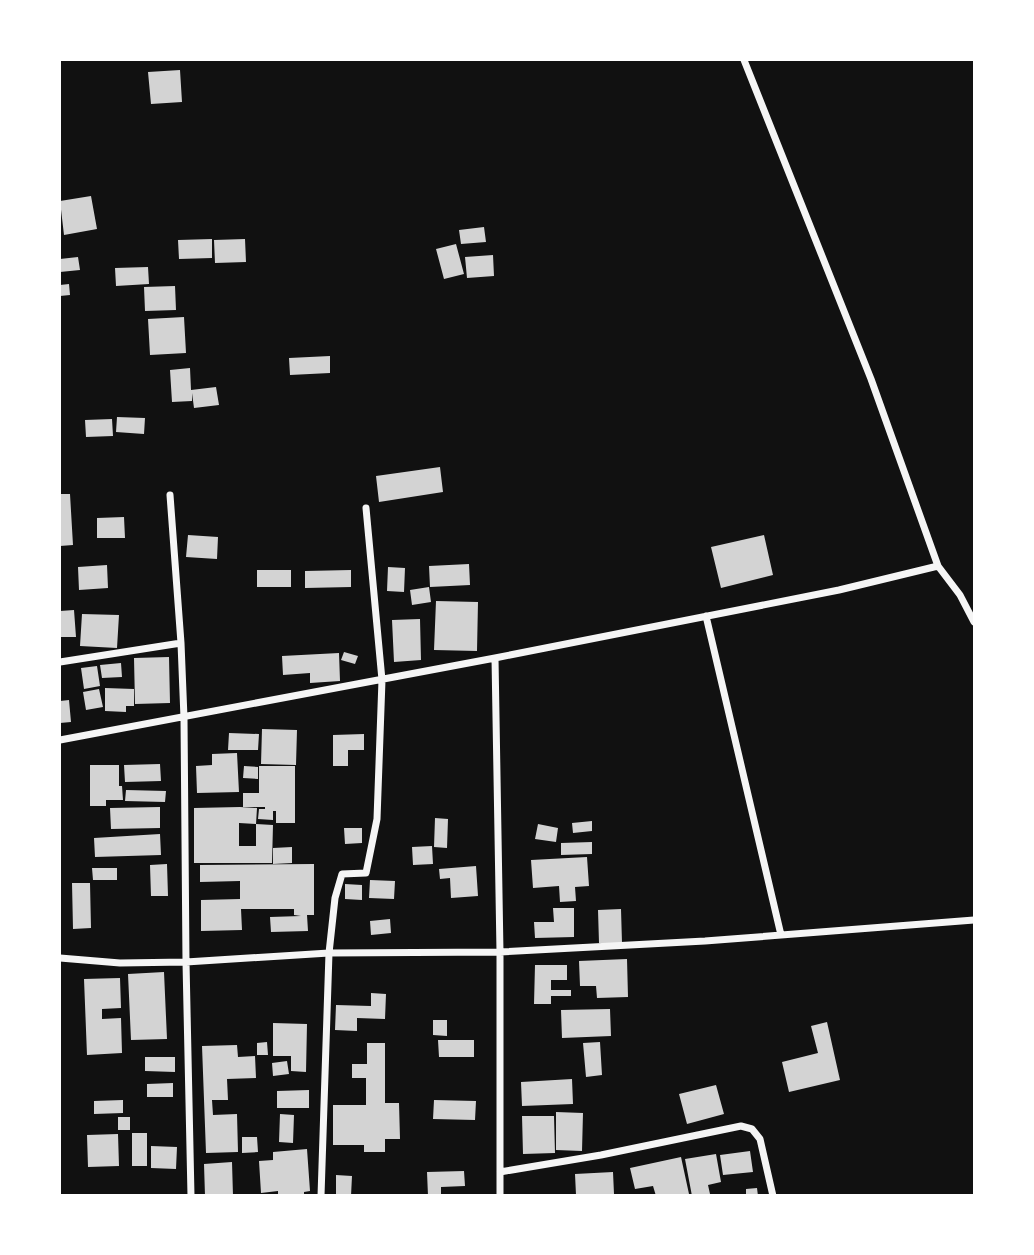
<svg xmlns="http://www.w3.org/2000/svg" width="1034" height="1255" viewBox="0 0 1034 1255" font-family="Lato,sans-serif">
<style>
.building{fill:#d3d3d3}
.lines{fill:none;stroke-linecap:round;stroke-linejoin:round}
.minor{stroke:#f5f5f5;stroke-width:7}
</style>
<rect width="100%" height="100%" fill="#111"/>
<path class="building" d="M180,70l2,32 -31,2 -3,-32z
M91,196l6,33 -33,6 -4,-34z
M484,227l2,15 -25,2 -2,-14z
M212,239v19l-33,1 -1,-19z
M245,239l1,23 -31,1 -1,-23z
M456,244l8,30 -20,5 -8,-30z
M493,255l1,21 -27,2 -2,-21z
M78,257l2,13 -20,2v-13z
M148,267l1,17 -33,2 -1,-18z
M69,284l1,11 -10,1v-11z
M175,286l1,24 -31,1 -1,-24z
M184,317l2,36 -36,2 -2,-36z
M330,356v17l-40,2 -1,-17z
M190,368l1,22 25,-3 3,18 -25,3 -2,-15v8l-20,1 -2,-32z
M117,417l28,1 -1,16 -28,-2z
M112,419l1,17 -27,1 -1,-17z
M440,467l3,25 -64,10 -3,-26z
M60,494h10l3,51 -13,1z
M124,517l1,21h-28v-20z
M188,535l30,2 -1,22 -31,-2z
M764,535l9,40 -52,13 -10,-41z
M469,564l1,21 -40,2 -1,-21z
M107,565l1,23 -29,2 -1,-23z
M388,567l17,1 -1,24 -17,-1z
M257,570h34v17h-34z
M351,570v17l-46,1v-17z
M429,587l2,15 -19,3 -2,-15z
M436,601l42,1 -1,49 -43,-1z
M74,610l2,27h-16v-26z
M82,614l37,1 -2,33 -37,-2z
M420,619l1,41 -27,2 -2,-42z
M344,652l14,4 -3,8 -14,-4z
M339,653l1,28 -30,2v-10l-27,2 -1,-19z
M169,657l1,46 -35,1 -1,-46z
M121,663l1,14 -20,1 -2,-13z
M97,666l3,20 -16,3 -3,-21z
M105,688l29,1v17h-8v6l-21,-1z
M99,689l4,18 -17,3 -3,-18z
M69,700l2,22 -11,1v-22z
M262,729l35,1 -1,35 -35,-1z
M229,733l30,1 -1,16h-30z
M364,734v16h-16v16h-15v-31z
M237,753l2,39 -42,1 -1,-27 16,-1v-11z
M160,764l1,17 -36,1 -1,-17z
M90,765h29v21h3l1,14h-17v6h-16z
M244,766l14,1v12l-15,-1z
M259,766h36v57h-19v-12h-3v9l-15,-1 1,-10h6v-2h-22v-14h16z
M126,790l40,1 -1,11 -40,-1z
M160,807v21l-49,1 -1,-21z
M240,807l17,1 -1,16 -17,-1v23h17v-22l17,1 -1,38h-78v-55z
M435,818l13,1 -1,29 -13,-1z
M592,821v10l-19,2 -1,-10z
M538,824l20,4 -2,14 -21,-3z
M344,828h18v15l-17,1z
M160,834l1,21 -66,2 -1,-19z
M592,842v12l-31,1v-12z
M432,846l1,18 -20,1 -1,-18z
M292,847v16l-19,1v-16z
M587,857l2,29 -14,1 1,14 -16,1 -1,-16 -26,2 -2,-28z
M167,864l1,32h-17l-1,-31z
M314,864v51h-7l1,16 -37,1 -1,-15 31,-1 -7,-1v-6h-53l1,21 -41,1v-31l39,-1v-18l-40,1v-17z
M476,866l2,30 -27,2 -1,-20 -10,1 -1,-10z
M92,868h25v12h-24z
M370,880l25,1 -1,18 -25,-1z
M72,883h18l1,45 -18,1z
M345,884l17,1v15l-17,-1z
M553,908h21v29l-39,1 -1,-16h20z
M621,909l1,34h-23l-1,-33z
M390,919l1,14 -20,2 -1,-14z
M627,959l1,38 -31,1 -1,-12h-16l-1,-25z
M535,965h32v15h-16v10h20v6h-20v8h-17z
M164,972l3,67 -36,1 -3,-66z
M120,978l1,30 -19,1v10l19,-1 1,35 -35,2 -3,-76z
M371,993l15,1 -1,25 -28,-1v13l-22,-1 1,-25 35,1z
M610,1009l1,27 -49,2 -1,-28z
M433,1020h14v16l-14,-1z
M827,1022l13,58 -51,12 -7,-30 36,-9 -7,-27z
M273,1023l34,1 -1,48 -15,-1v-15h-18z
M438,1040h36v17h-35z
M267,1042l1,13h-11v-12z
M600,1042l2,33 -16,2 -3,-34z
M367,1043h18v60h14l1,36h-15v13h-21v-7h-31v-40h33v-27h-14v-14h15z
M237,1045l1,12 17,-1 1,22 -29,1 1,21h-16l1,15 24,-1 1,38 -32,1 -4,-107z
M145,1057h30v15l-30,-1z
M287,1061l2,13 -16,2 -1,-13z
M572,1079l1,25 -51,2 -1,-24z
M173,1083v14h-26v-13z
M716,1085l8,29 -37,10 -8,-30z
M309,1090v18h-32v-17z
M123,1100v13l-29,1v-13z
M434,1100l42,1 -1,19 -42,-1z
M556,1112l27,1 -1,38 -26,-1z
M280,1114l14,1 -1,28 -14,-1z
M522,1116h32l1,37 -32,1z
M118,1117h12v13h-12z
M132,1133h15v33h-15z
M118,1134l1,32 -31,1 -1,-32z
M242,1137h15l1,15 -16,1z
M151,1146l26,1 -1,22 -25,-1z
M307,1149l3,42 -6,1v4h-26v-5l-17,2 -2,-32 14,-1v-8z
M750,1151l3,21 -30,3 -3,-20z
M716,1154l5,28 -13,3 2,9 -18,2 -7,-37z
M681,1157l8,37 -33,2 -3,-10 -18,3 -5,-21z
M232,1162l1,34h-28l-1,-32z
M464,1171l1,15 -24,1v9h-13l-1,-24z
M613,1172l1,22 -38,1 -1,-21z
M336,1175l16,1 -1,20h-15z
M757,1188l1,8h-12v-7z"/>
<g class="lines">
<path class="minor" d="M744,60l127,319 67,187
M170,495l11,148 3,75 2,244 5,234
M706,616l75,319
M495,658l5,294v244
M60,662l121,-19
M60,740l435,-82 344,-68 99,-24 22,29 14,27
M60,958l60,5 66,-1 143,-9 171,-1 205,-11 269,-21
M500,1172l101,-17 140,-29 11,3 8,10 13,57
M321,1196l8,-243 6,-55 7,-24 24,-1 11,-54 5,-139 -16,-172"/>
</g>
<rect width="1034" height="1255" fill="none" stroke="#ffffff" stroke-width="122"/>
</svg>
